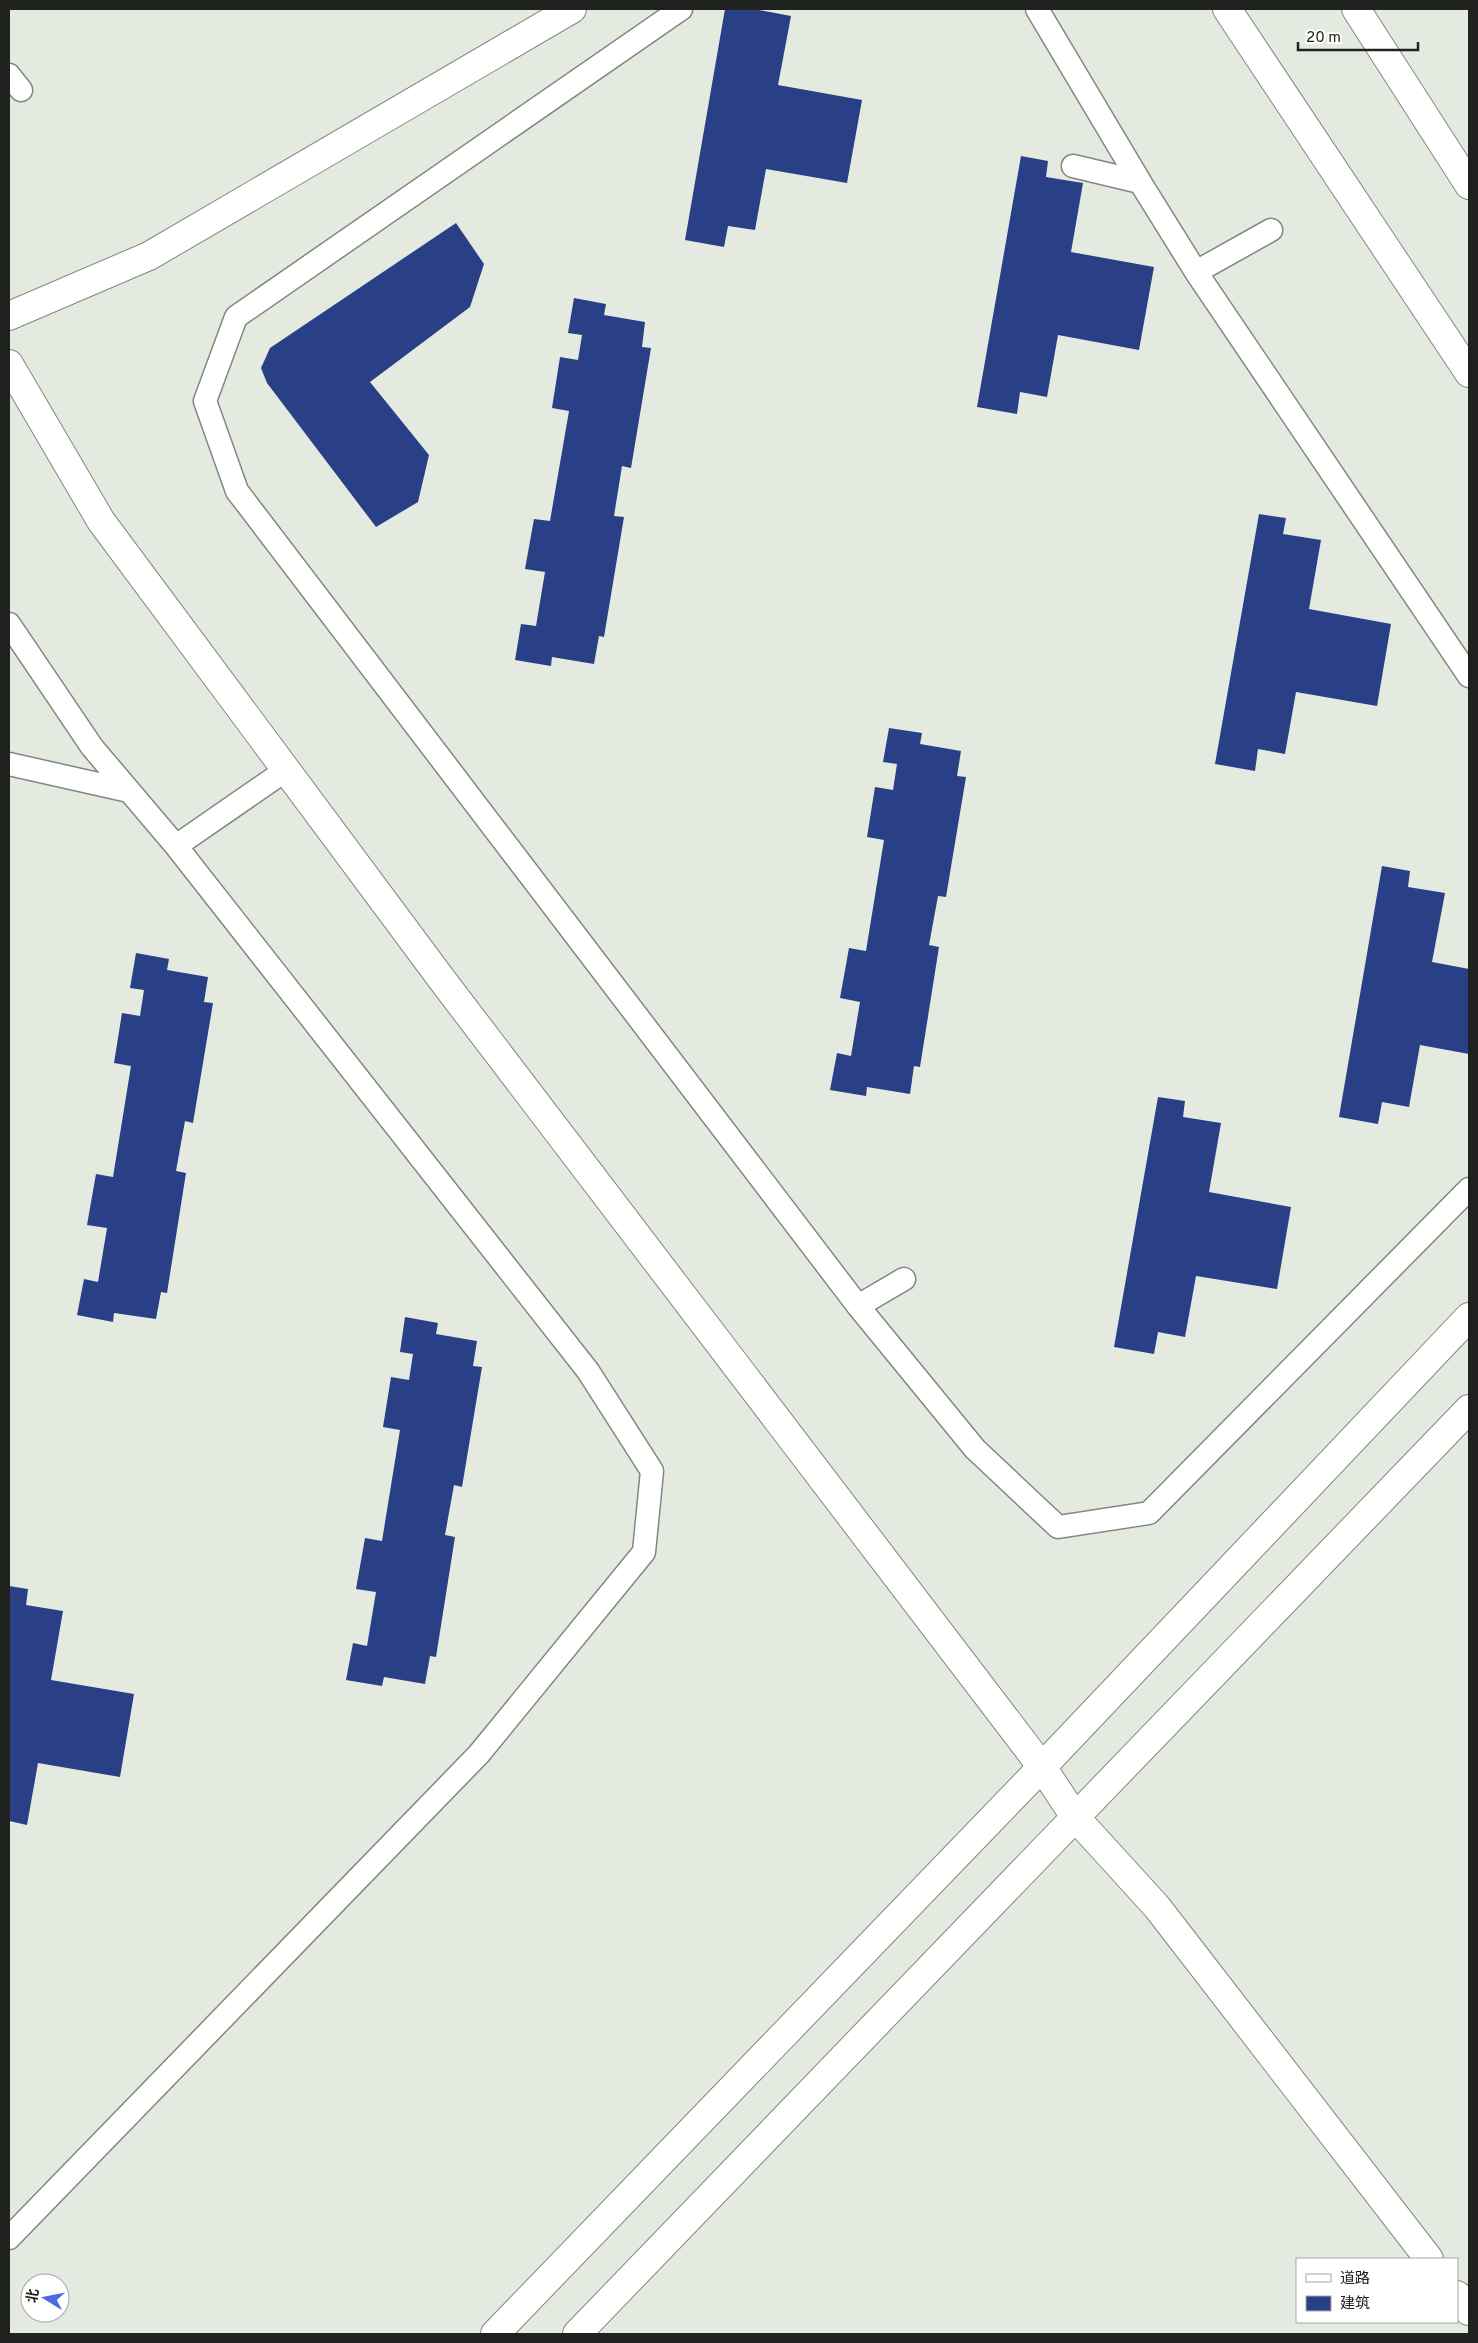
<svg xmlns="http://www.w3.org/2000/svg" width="1478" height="2343" viewBox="0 0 1478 2343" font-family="Overpass,'Noto Sans SC',sans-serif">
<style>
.building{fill:#2a4086}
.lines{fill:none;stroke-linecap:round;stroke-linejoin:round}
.service-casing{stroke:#82887f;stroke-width:25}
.minor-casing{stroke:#82887f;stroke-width:30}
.tertiary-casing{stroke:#82887f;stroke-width:30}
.secondary-casing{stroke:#82887f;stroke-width:30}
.service{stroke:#fff;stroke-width:22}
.minor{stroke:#fff;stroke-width:28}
.tertiary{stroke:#fff;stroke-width:28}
.secondary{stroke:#fff;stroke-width:28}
</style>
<rect width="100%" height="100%" fill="#e4eae0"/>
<path class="building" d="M725,9h29l37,7 -13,69 84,15 -15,83 -81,-14 -11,61 -27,-4 -4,21 -39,-7z
M1021,156l27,5 -2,16 37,6 -12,69 83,15 -15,83 -81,-15 -11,62 -27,-5 -3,22 -40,-7z
M456,223l28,41 -14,43 -100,75 59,73 -11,47 -42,25 -109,-144 -6,-15 9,-20z
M574,298l32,6 -2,11 41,7 -3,25 9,1 -20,120 -9,-2 -8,50 10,1 -20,120 -5,-1 -5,28 -42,-7 -1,9 -36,-6 6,-36 15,2 9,-54 -20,-3 9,-50 16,2 19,-110 -17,-3 8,-51 18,3 4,-25 -14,-2z
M1259,514l27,4 -3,16 38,6 -12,69 82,15 -14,82 -81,-14 -11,62 -27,-5 -3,22 -40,-7z
M889,728l33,5 -2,11 41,7 -4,25 9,1 -20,120 -8,-1 -9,49 10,2 -19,120 -6,-1 -4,28 -43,-7 -1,9 -36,-6 7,-37 14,3 9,-54 -20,-4 9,-50 17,3 18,-111 -17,-3 8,-50 18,3 4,-26 -14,-2z
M1382,866l28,5 -2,16 37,6 -13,69 37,7v85l-49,-9 -11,62 -27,-5 -4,22 -39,-7z
M136,953l33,6 -2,11 41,7 -4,25 9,1 -20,120 -8,-2 -9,50 10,2 -19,120 -6,-1 -5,27 -42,-6 -1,9 -36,-7 7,-36 14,3 9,-54 -20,-3 9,-51 17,3 18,-111 -17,-3 8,-50 18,3 4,-26 -14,-2z
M1158,1097l27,4 -2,16 38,6 -12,69 82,15 -14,82 -81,-13 -11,61 -27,-5 -4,22 -40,-7z
M405,1317l33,6 -2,11 41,7 -4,25 9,1 -20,120 -8,-2 -9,50 10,2 -19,120 -6,-1 -5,28 -41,-7 -2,9 -36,-6 7,-37 14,3 9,-54 -20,-3 9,-51 17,3 18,-111 -17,-3 8,-50 18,3 4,-26 -13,-2z
M9,1586l19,3 -2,16 37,6 -12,69 83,14 -14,83 -82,-14 -11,62 -18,-4z"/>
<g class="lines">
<g class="service-casing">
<path id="service" d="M681,9l-445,308 -31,84 32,90 621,815 46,-27
M1037,9l103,173
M9,75l12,15
M1073,166l67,16 56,90 75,-42
M1196,272l273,404
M9,624l83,123 84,99 110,-76
M9,764l120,27
M858,1306l117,143 83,78 91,-14 320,-324
M9,2238l470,-484 165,-202 8,-81 -64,-100 -412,-525"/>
</g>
<g class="minor-casing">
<path id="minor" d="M9,316l140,-60 423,-247"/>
</g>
<g class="tertiary-casing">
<path id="tertiary" d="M9,364l92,157 342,460 599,786 33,50 82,90 272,352
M1457,2295l12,16
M495,2334l547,-567 427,-450
M577,2334l892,-925"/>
</g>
<g class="secondary-casing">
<path id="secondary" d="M1227,9l242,364
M1356,9l113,176"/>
</g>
<use href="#service" class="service"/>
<use href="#minor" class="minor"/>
<use href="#tertiary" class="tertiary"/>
<use href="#secondary" class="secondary"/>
</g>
<rect width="1478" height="2343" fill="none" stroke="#20221f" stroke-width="20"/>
<rect x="1296" y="2258" width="162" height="65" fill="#ffffff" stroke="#a6a7a5"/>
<rect x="1306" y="2274" width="25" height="8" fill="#ffffff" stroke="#a6a7a5"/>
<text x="1340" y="2283" font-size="15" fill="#20221f">道路</text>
<rect x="1306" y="2296" width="25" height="15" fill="#2a4086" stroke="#a6a7a5"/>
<text x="1340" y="2308" font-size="15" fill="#20221f">建筑</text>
<g transform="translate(45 2298) rotate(280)"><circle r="24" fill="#ffffff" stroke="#a6a7a5"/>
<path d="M0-4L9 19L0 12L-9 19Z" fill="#4a6ee1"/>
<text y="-8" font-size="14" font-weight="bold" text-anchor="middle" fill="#20221f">北</text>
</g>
<path d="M1298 42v8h120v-8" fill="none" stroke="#20221f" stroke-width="2.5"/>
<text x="1306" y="42" font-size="15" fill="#20221f" stroke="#ffffff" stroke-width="4" paint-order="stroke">20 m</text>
</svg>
